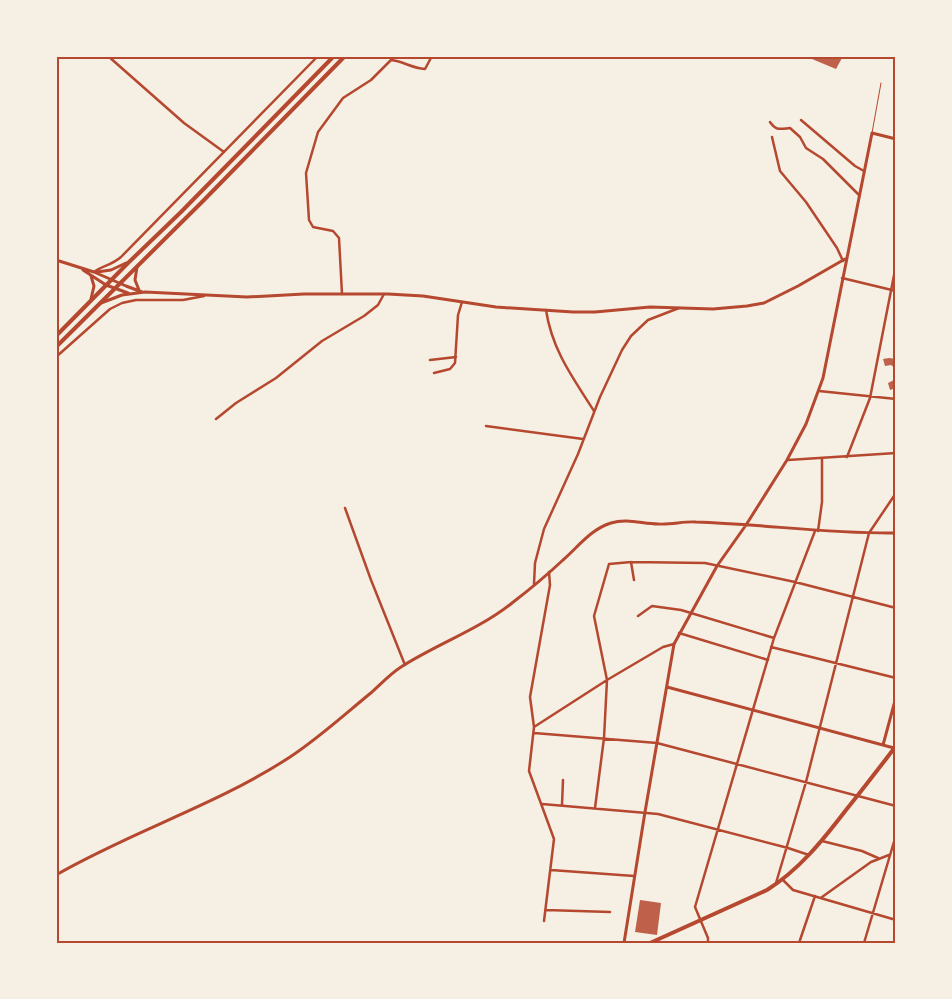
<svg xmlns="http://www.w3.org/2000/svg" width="952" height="999" viewBox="0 0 952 999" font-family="Commissioner,sans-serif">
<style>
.building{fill:#bf614a}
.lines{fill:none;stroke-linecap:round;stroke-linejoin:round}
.service{stroke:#b5482f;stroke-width:1}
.minor{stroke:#b5482f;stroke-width:2.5}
.tertiary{stroke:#b5482f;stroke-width:3}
.secondary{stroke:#b5482f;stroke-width:4}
.neatline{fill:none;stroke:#b5482f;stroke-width:2}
</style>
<rect width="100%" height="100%" fill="#f6efe4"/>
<path class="building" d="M812,56h31l-7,13 -24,-10z
M889,358l7,1v10l-5,-4 -6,1 -2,-7z
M896,379v9l-6,2 -2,-7z
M640,900l21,3 -4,32 -22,-3z"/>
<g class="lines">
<path class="service" d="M872,133l9,-50"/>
<path class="minor" d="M108,56l76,67 40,29
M801,120l54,46 9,5
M770,122c6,9 10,7 20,6l10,9 6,11 17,11 36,36
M772,137l8,34 26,31 31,46 6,13
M94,272c8,-6 18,-7 27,-15l197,-201
M842,278l54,13
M342,294l-3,-56 -6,-7 -20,-4 -4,-7 -3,-47 12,-41 25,-34 28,-18 20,-20c12,1 20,8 34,9l7,-13
M546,310c6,40 27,68 48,101
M56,357l54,-48 12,-6 14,-3h47l21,-4
M430,360l26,-3
M434,373l16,-4 5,-6 3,-48 4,-13
M819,391l77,8
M216,419l20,-16 40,-25 46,-37 42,-25 14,-11 6,-11
M486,426l97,13
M847,457l23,-59 26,-133
M788,460l108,-7
M345,508l26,72 34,85
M818,531l4,-29v-43
M631,562l3,18
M534,584l1,-21 9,-34 34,-75 22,-57 22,-47 9,-14 17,-16 31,-12
M638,616l14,-10 29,4 93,28
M679,633l89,27
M771,647l125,31
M534,727l73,-47 56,-33 11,-3
M534,733l123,10 239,63
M542,804l116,10 130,34 21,7
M562,805l1,-25
M595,808l9,-70 3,-58 -13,-64 15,-52 22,-2 74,1 90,19 101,26
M822,841l40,10 16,7
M551,870l83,6
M782,879l11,11 103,30
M776,883l30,-101 63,-249 27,-40
M822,897l49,-35 18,-7
M546,910l64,2
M544,921l10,-82 -25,-68 5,-44 -4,-30 20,-112 -1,-13
M708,943v-5l-13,-31 79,-269 41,-107
M799,943l16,-47
M864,943l32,-108"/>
<path class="tertiary" d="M56,260l38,12 32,14 16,6
M137,267l-2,13 4,10
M83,270l23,15 22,8
M97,272l14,-2 15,-7
M91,276l3,10 -3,13
M101,303l21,-8 23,-3 102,5 57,-3h84l35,2 73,11 77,5h22l55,-5 63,2 34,-3 17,-3 34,-17 47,-27
M667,687l227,61
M883,745l13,-48
M56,875c76,-44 161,-70 234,-118 29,-19 55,-43 82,-65 9,-8 18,-18 29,-25 36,-23 77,-37 111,-64 17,-13 35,-28 51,-43 15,-13 28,-31 48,-37 16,-5 32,1 47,1 13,1 26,-3 38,-2 67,2 133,12 200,11
M624,943l21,-131 29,-168 43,-78 29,-41 41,-65 19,-36 17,-46 49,-245 24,6"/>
<path class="secondary" d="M56,336l72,-73 53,-51 153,-156
M56,347l148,-147 141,-144
M650,943l117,-53c32,-20 56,-50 79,-80 17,-21 33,-42 50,-64"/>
</g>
<rect width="952" height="999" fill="none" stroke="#f6efe4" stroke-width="115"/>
<rect x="58" y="58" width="836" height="884" class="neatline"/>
</svg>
